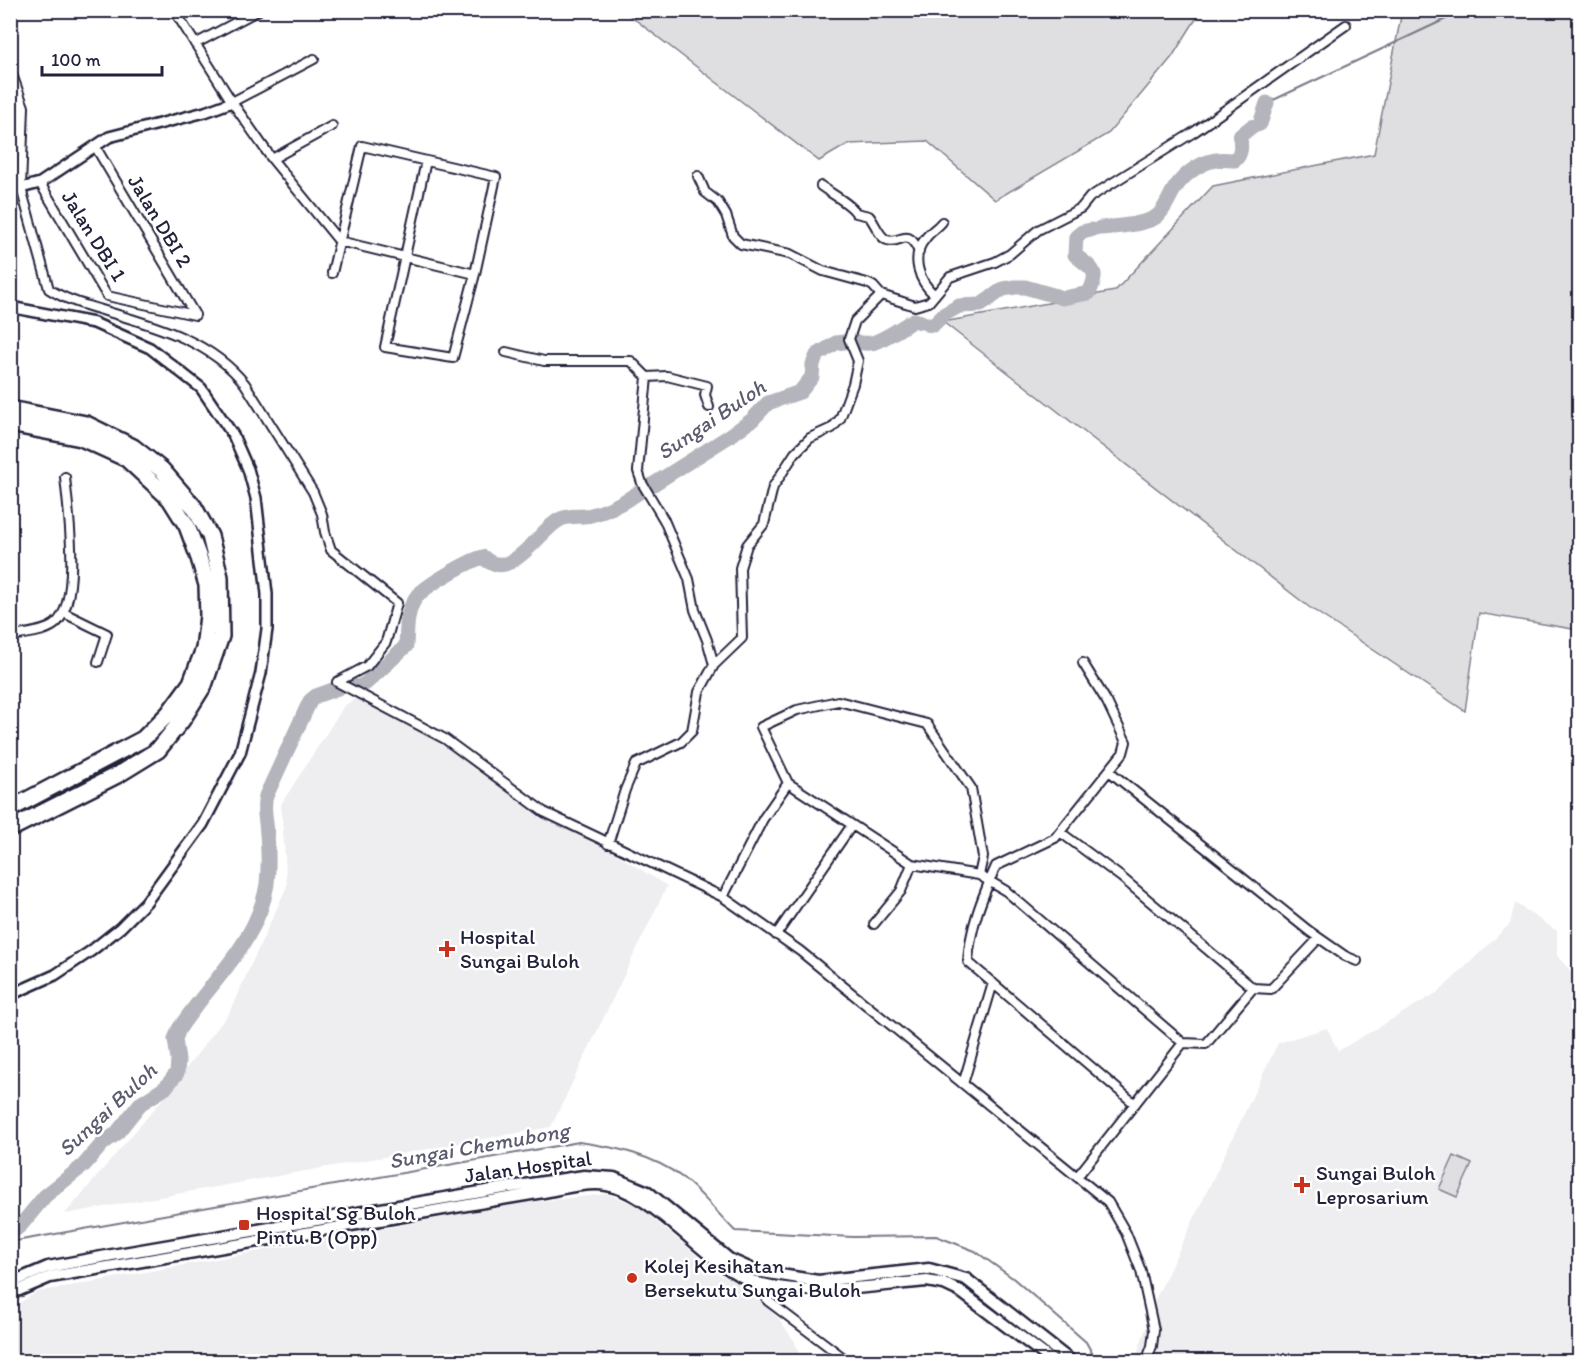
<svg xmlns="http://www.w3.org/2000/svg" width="1590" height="1372" viewBox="0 0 1590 1372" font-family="Itim,sans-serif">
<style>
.built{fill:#eeeef1}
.green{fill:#dfdfe2;stroke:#80808e;stroke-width:1.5}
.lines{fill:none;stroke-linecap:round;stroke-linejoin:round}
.stream{stroke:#7a7a88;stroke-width:2}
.river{stroke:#b4b4bc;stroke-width:15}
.minor-casing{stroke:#22223b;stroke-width:12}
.tertiary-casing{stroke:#22223b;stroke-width:14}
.secondary-casing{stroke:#22223b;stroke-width:15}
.motorway-casing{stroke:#22223b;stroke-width:20}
.minor{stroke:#fff;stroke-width:8}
.tertiary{stroke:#fff;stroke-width:9}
.secondary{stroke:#fff;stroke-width:10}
.motorway{stroke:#fff;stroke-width:15}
.poi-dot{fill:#c8321e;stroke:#fff;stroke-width:2}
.labels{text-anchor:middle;stroke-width:5;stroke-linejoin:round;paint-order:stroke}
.street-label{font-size:21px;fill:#22223b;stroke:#fff}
.poi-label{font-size:21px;fill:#22223b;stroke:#fff;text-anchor:start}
.water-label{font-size:22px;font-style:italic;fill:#5c5c6f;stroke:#fff}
</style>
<rect width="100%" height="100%" fill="#fff"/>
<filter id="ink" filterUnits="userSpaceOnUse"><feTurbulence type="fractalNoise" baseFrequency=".0167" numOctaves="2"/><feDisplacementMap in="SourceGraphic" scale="12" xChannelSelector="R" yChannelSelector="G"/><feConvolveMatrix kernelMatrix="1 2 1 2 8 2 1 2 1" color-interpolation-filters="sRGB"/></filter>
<g filter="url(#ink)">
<path class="built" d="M359,696l41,22 267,168 -116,241 -486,87 96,-113 68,-88 58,-127 -6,-82 63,-98z
M1515,903l42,28v25l22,24v381l-430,1 -12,-8 19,-56 122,-255 49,-15 11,23 102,-60 70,-67z
M607,1194l30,11 83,70 19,5 40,39 16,23 6,19 -790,1v-51l4,-5 22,-14 485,-89z"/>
<path class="green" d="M624,11h577l-29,46 -63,76 -114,67 -68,-59 -79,3 -29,17z
M1402,11h177v619l-100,-17 -14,98 -156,-104 -366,-285 172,-31 98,-105 161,-32z
M1454,1156l18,8 -15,33 -18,-8z"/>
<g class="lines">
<path class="stream" d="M1267,103l198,-93
M10,1242l569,-100c36,5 74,13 104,36 19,15 35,36 52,53l118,6 83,-1 39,15 39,28 72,63 11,20"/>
<path class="river" d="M1100,228c16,-1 43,-3 56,-11 8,-6 11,-15 16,-24 8,-15 25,-30 44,-33 5,-1 13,0 19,0 7,-7 6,-14 5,-24l11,-9 9,-3 7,-21
M927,324l6,1 10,-10 16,-9 22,-1 22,-16 12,-2h10l38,11 26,-5c11,-23 4,-23 -14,-38l1,-18 6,-5 9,-2
M856,342c5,1 10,2 15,1 12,-2 32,-17 43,-23l7,2
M649,487l79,-50 24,-17 16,-17 32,-11 12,-15 1,-13 4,-9 19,-12 8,-1
M352,686l7,1 7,-4 40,-37c1,-15 0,-34 9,-47 7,-12 54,-38 68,-42 28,27 55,-26 76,-37 11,-6 20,-2 32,-5 18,-4 35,-14 50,-24
M10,1234l11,-9 24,-29 39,-31 19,-22 13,-9 24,-30 25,-16 12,-15 1,-13 -3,-21 4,-10c31,-47 79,-86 88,-145 2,-19 1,-42 -1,-61 -1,-10 -3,-17 0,-27l44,-95 6,-5 22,-8"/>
<g class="minor-casing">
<path id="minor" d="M174,10l58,92 40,57 67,82 136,33
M195,44l64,-34
M10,69l14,38 -3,81 28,101c17,11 36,16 56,22 51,15 106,30 140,73l68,108 9,22 3,18 6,18 66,53 -11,39 -19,24 -30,16
M232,102l82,-43
M95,146l100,169
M272,159l60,-33
M698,176l7,16 13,10 8,13 7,21 8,8 49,10 33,17 44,12 6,3 8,9
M40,183l67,113 88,19
M821,186c9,7 30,18 35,27l13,3c6,7 10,21 18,24 14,5 20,-15 32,12
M332,273l30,-127 134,31 -21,97 -22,84 -68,-11 41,-186
M935,295c-16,-13 -25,-38 -10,-56 4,-6 12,-11 17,-17
M506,352l38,9h87l16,16 -9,94 4,12 22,37 25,59 6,31 12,30 7,25
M647,377l20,-1 40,10 -2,9 4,12
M64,613l43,21 -9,28
M10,620l2,16
M10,637c14,-4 34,-4 45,-13 27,-22 13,-115 10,-147
M1083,663l24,39 19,40 -3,11 -68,85 -59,28c-14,32 -26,61 -28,96l167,142
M337,682l108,57 99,73 179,85 77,54 308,251 18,31 15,38 13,59 -2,16 -6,16
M1109,771l200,160 36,25 12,5
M1060,832l61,45 132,111
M608,844l17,-54 11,-26 45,-22 11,-11 7,-39 15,-27 28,-27 -2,-70 7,-23 17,-21 9,-37 22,-34 15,-15 22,-10 8,-9 13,-35 5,-23 -9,-22 6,-18 26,-26 34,11 14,-4 21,-25 45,-15 15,-8 28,-24 43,-22 9,-11 104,-65 152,-107
M979,875l4,-18 -12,-69 -44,-64 -89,-23 -41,9 -36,17 27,56 124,81 67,11 27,16 177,152
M723,897l40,-78 25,-36
M874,924l27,-33 11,-27
M776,935l76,-110
M963,1084l30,-101
M1077,1177l106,-134 23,1 47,-56 18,1 48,-51
M756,1281l12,20 81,61"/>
</g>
<g class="tertiary-casing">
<path id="tertiary" d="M10,189l11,-1 19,-5 69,-46 96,-25 27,-10
M10,307l84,16 56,25 51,40 32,47 15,34 8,29 11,96v35l-6,44 -21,80 -37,71 -57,78 -26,26 -29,23 -36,24 -45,20"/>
</g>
<g class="secondary-casing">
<path id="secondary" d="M10,1283l38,-16 64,-12 392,-67 80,-12 30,2 34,14 81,67 27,12 62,10 111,-12 37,10 106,83
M10,1294l40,-17 487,-84c19,-3 40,-9 59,-9 52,0 102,73 149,94 49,22 130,7 182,3l17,3 17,8 93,70"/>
</g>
<g class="motorway-casing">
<path id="motorway" d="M10,409l76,15 47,23 29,23 32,37 16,29 10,41 1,59 -17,49 -22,35 -24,30 -39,24 -109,55
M10,424l71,14 46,21 43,40 17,27 12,32 8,27 1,31 -4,33 -13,34 -22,30 -26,26 -133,70"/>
</g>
<use href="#minor" class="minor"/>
<use href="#tertiary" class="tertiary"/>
<use href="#secondary" class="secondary"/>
<use href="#motorway" class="motorway"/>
</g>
</g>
<g class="poi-dot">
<path d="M444 940h6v6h6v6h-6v6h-6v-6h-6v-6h6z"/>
<path d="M1299 1176h6v6h6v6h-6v6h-6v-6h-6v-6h6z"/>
<rect x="238" y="1219" width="12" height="12" rx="3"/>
<circle cx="632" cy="1278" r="6"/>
</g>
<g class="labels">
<g class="street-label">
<text transform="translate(160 221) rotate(59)" y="7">Jalan DBI 2</text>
<text transform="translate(94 236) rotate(58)" y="7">Jalan DBI 1</text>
<text transform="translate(528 1167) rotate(-8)" y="7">Jalan Hospital</text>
</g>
<g class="poi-label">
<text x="460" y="944">Hospital<tspan x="460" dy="24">Sungai Buloh</tspan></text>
<text x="1316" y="1180">Sungai Buloh<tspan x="1316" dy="24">Leprosarium</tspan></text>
<text x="256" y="1220">Hospital Sg Buloh<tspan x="256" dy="24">Pintu B (Opp)</tspan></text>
<text x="644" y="1273">Kolej Kesihatan<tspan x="644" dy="24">Bersekutu Sungai Buloh</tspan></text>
</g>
<g class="water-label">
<text transform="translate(711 419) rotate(-34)" y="8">Sungai Buloh</text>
<text transform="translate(107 1109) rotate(-43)" y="8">Sungai Buloh</text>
<text transform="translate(479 1145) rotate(-10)" y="8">Sungai Chemubong</text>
</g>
</g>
<rect width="1590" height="1372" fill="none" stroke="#fff" stroke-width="36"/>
<rect x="18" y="18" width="1554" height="1336" fill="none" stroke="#22223b" stroke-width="2" filter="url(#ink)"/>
<path d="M42 66v9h120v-9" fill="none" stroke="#22223b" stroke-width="3"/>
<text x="51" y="66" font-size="18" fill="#22223b" stroke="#ffffff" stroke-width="4.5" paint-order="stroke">100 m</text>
</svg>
